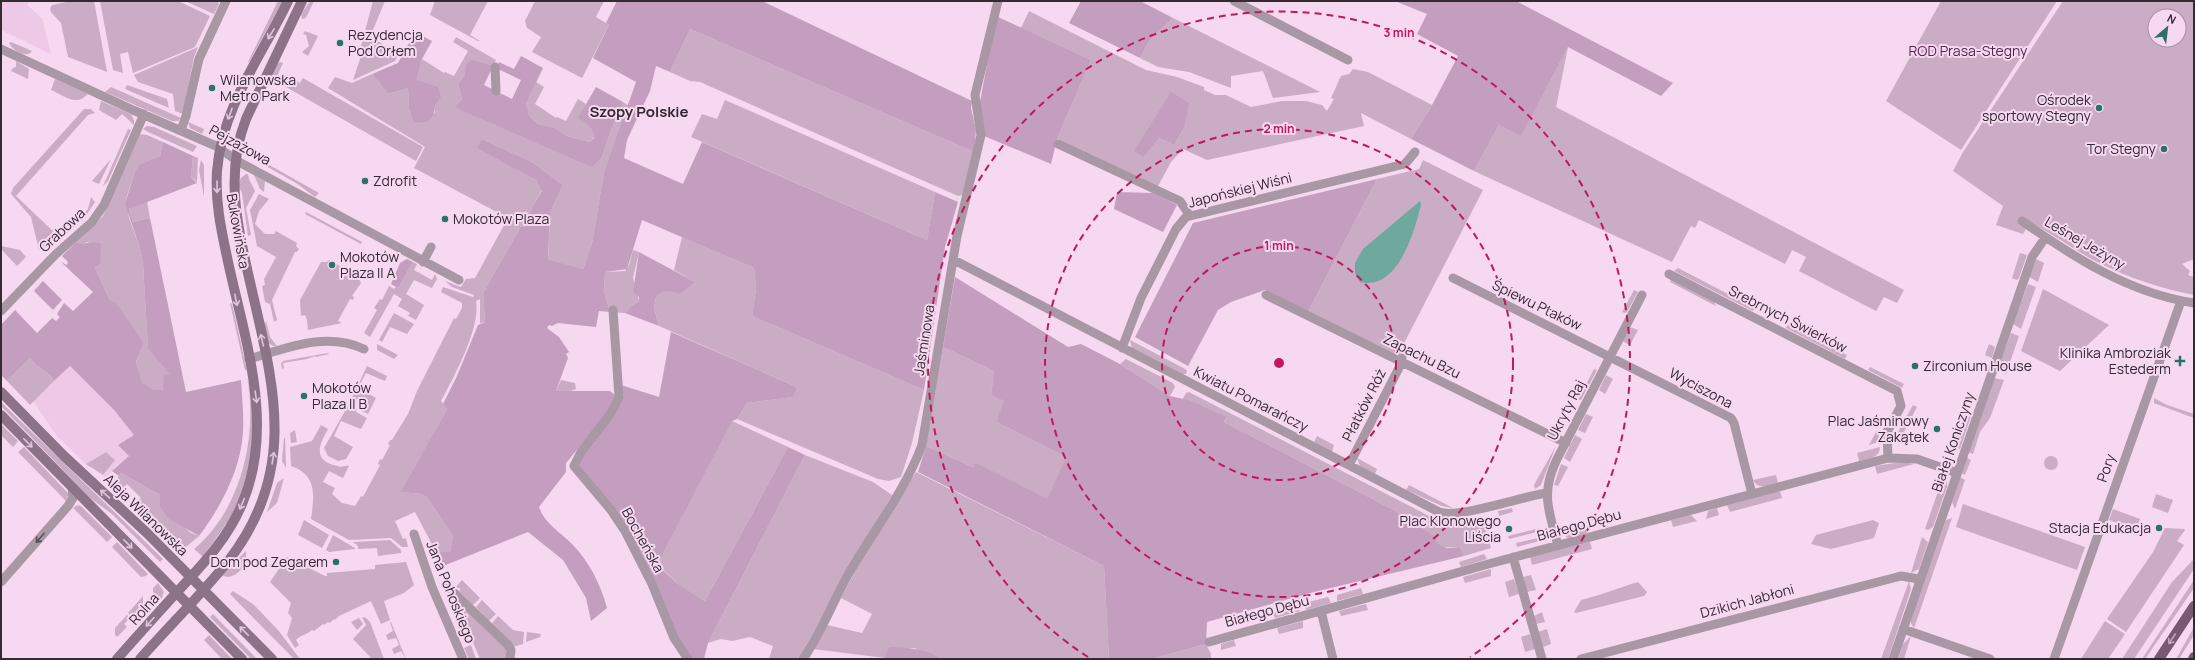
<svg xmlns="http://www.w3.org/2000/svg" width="2195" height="660" viewBox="0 0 2195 660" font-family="Manrope,sans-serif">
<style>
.built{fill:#edc9e7}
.green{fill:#caacc5;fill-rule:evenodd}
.forest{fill:#c49ebe}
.water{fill:#6ea89e}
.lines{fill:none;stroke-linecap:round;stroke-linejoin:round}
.street{stroke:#a997a5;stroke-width:9}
.secondary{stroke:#8c7388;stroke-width:10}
.primary{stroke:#775972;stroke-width:10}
.oneway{stroke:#e1c4dc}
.oneway2{stroke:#5e505b}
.oneway3{stroke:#c3a5be}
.ring{fill:none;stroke:#c2185b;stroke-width:2;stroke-dasharray:7 5}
.poi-dot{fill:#2b7167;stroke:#f6d8f1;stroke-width:1.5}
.labels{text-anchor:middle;stroke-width:4;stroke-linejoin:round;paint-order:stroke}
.poi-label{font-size:14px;fill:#352933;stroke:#f6d8f1;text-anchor:start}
.park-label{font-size:14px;fill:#562650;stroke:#f6d8f1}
.street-label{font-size:14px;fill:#352933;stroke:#f6d8f1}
.neighbourhood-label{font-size:15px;font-weight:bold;fill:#352933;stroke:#f6d8f1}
.centre{fill:#c2185b;stroke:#f6d8f1;stroke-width:2}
.ring-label{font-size:12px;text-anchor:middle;font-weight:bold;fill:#c2185b;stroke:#f6d8f1;stroke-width:4;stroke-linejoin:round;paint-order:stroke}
</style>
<rect width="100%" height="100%" fill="#f6d8f1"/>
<path class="built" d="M1,1h25l3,2 -2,2 15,13 9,36 -50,-24z
M70,366l57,58 7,11 -5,21 -9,9 -2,-1 -12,14 -3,-3 12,-15 -9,-8 -20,12 -29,-28 -24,-35z"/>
<path class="green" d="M71,1h23l13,71 -39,-15 -7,-34 -10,-11 -1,-4 2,-3z
M100,1h78l32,15 -15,31 -62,26 -5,-21 -8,2 3,19 -10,-3z
M185,1h32l2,3 -5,10z
M278,1h5l-34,61h-1z
M310,1h4l-8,17 -4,1 -1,-5z
M373,1h12l-15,36 29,16 -4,8 -42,19 11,-33 -3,-1z
M435,1h53l-18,34 10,6h-2l-48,-26z
M537,1h67l-8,16 13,8 -27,53 -50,-26 9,-15 -14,-9 -2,-7 9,-18z
M1941,1h116l-96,149 -75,-49z
M2063,1h131v258l-12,5 8,7 -2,4 6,2v18c-32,-6 -64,-17 -93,-31 -24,-12 -47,-29 -71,-42l-7,12 -27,-9 7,-19 -50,-35 10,-19zM2155,16h24v24h-24z
M1029,11l117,59 31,7 27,10v3l11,5h11l25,12 31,-6h24l16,4 5,6 7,-12 -3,-1 10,-22 8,-2 4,-5 15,3 64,33 -21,34 -50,-26 3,13 -157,34 -24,-11 -12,13 -14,26 -100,-49 34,-79 -70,-32zM1184,128l-10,17 -15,-7z
M1173,18l147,74 -47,6 -10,-27 -32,5v12l-42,-16 -31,-5 -18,-9 9,-17z
M690,29l284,123 -10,43 -6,1 -258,-114 -10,-1 -20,-9z
M305,31l13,5 -10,20 -6,-4 7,-6 -3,-11 -3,-1z
M456,37l40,23 -3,6 -28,9 -7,9 4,15 -8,8 148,50 9,-27 12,-28 6,4 -25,66 -12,71 -9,26 -35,-8 2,-48 13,-28 -31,-23 -50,-23 -4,8 58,33 6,10 -10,17 -8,20 -3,-1 -38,67 2,29 -5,1v-24l-4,2c5,26 -22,76 -35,100l6,8 -45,83 19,2 6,3 26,39 -3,16h-14l-21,-40 -20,9 8,18 3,-1 2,9h-6l-11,-9 -42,2 -38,-21c3,-22 7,-44 -20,-53l-1,-19 22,-6 9,-16 7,4c-9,16 -16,31 9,37 5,2 8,-1 12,0l-6,12 -14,-7 -6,11 12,6 -3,6 10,9 13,3 6,-10 2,1 17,-32 -2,-1 2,-5 2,1 8,-15 -2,-1 2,-4h2l16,-26 9,-23 37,-73 2,1 6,-11v-5l-21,-11 2,-5 30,10 1,-2 -22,-8 -7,-6 16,6 5,-8 9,-1 33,-60 -94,-50 11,-21 -97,-59 7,-11 17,6 20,-9 16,20 20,-6 1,21 4,13 22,-9v-8l-9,-21 -9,-4 5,-21 22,14 1,-1 9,4 14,-25 -15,-9z
M11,42l21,9 -3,3c-9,1 -16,-4 -20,-11z
M198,47l-4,10 -11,57 -8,-3 -2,-17 -35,-12 -4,-7z
M1568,47l-12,60 348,183 -7,13 -13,-6 -8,14 -77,-40 7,-14 -14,-7 -7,14 -86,-44 -4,8 -4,-2 -19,36 -198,-91 25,-46 22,10z
M16,61l13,8 -1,10 -17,-8 2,-3 3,-1z
M280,62l3,1 -8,18 -4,-6 6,-11z
M284,74l16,9 3,-5 120,69 -7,14 -137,-78z
M55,79l33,15c-12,13 -23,2 -37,-4z
M536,82l8,5 -9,17 21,14 1,-1 9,4 12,-22 8,5 -7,14c9,6 22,14 11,24l-23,-6 -12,-8 -17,-4 -9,-9 -3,-11z
M127,85l40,14 2,9 -44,-19z
M111,87l70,31 -3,3h-6l-67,-29z
M725,100l210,92 -8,48 -236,-103 11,-23 15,5z
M101,101l30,13 3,6v5l-12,-11 -6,6 -17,-10z
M84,109h7l4,4 -7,2 -72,81 42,40 1,3 -12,10 -8,1 -8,-33 -20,-23 2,-6z
M188,122l16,7 -2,5 -12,-6z
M147,126l7,1 43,19 -4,6 -45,-20 -5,-3z
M128,129l3,1 -23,51 -5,5z
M140,134l7,1 16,7 -3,14 -20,8 -5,7 -9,28 3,19 11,30 3,16 5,84 23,26 -8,16h-8l-13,-6 -6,-22 8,-19 -34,-43 -15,-32 5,-4 -12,-22 -7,2 -5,-2 27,-26z
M193,156l5,2 -1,24 -6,-5z
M257,158l62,35 -4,4 -19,-14 -41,-23z
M111,159l-12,25 -7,-3z
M201,160l3,5v32l-5,-27z
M1423,160l60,30 -85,165 -90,-43 69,-133 42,-10z
M246,174h2l1,5 6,12 -9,17 5,27 -3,1 -6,-43 -4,-8 3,-7z
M254,175l11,6 -1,11 -4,-3z
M259,194l10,5 -10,12 -4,13 10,10h9l2,-3 21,12 -1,3 3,3 -2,3h-2l-23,48 5,20 -3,2 -4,-18 -5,-2 -3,-16 3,-1 -1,-6 12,-22 -19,-11 -7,-36z
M91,197l4,5 -10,15 -20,18 -2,-1 25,-25z
M147,201l3,17 -17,4 -4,-13z
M306,212l56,30 -1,2 -56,-30z
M682,237l72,31 2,21 -4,27 172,74 -12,53 -11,34 -12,4 -11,-2 -141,-60 10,-16 45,-6 5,-10 -138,-61 -5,-18 2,-11c9,-8 27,-11 39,-15l-21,-12z
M1,246l19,4 6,7 -9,9 -16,-17z
M633,250l6,2 -6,26 6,23 -9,6 -5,6 -15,-1 -6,-21 1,-19 20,-1 4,-6z
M2020,253l7,2 -8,23 -2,2 -5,-2z
M2036,259l8,4 -6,19 -9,-5z
M329,260l29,16 3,7 -9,13 2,1 -1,3 -3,-1 -12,22 4,2 -34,7 -1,-10 -2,-5 -4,1 -1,-16 21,-38h6z
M413,262l4,2 -3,6 18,10 3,-6 2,5 -5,9 -18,-8 -8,14 18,11 -8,15 -8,-4 2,-3 -12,-7 4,-7 -8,-5 -24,43 -6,-4 13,-23 -3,-2 6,-9 2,1 7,-14 5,3 2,-2 2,1z
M1678,268l77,40 -2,3 -79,-40z
M1671,278l43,23 2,5 -46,-24z
M2028,284l8,3 -15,42 -8,-5z
M2043,289l66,36 -49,46 -39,-20z
M1634,290l4,2 -11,20 -2,1 -3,-1z
M230,303l2,1 15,66h-2z
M394,313l20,11 -7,10 -17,-7 -8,15 -3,-2z
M266,321l4,16 7,9c-12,1 -11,-12 -13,-21z
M1788,325l59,30 -2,4 -59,-31z
M1630,327l8,3 -8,15 -8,-4z
M2011,333l8,3 -13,38 -9,-6z
M1130,340l57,30 -1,4h-3l-51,-26z
M377,344l21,11 -4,4 -17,-9z
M1989,344l6,3 -3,11 -7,-3z
M943,347l51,24 -3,24 14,6 -9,21 72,35 -21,43 -72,-38 -2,5 -47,-21z
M328,353l1,1 -13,3 -1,-1 -8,3 -24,4 1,5 -2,1 -1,-5 2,-3z
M30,358c7,10 18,13 24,23l-24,24 -23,-24z
M1126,359l47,24 2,4 -5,9 -50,-32z
M367,366l20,10 -2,5 -19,-8 -8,15 18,10 -8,16 -8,-4 1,-4 -2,-1 1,-5 -3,-1 -1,3 -5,-2z
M1870,367l34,17 -2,4 -34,-18z
M1594,369l3,1 -16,30h-3z
M1606,375l7,4 -8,15 -6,-4z
M247,377l6,25 -2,56 -11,39 -10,21 -27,39 -9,-8c48,-40 64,-114 53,-172z
M1994,378l10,2 -14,38 -10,14 -7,22 -5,-2z
M561,380l14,3 1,6 -8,3 -12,-1z
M1189,392l244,126 26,5 23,-7 9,32 -27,8 -4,-9h-19l-4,-3 -1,-4 -46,-32 -166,-86 3,-4 -45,-18 4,-7z
M624,393l108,28 56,26 -83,154 -18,-9 -30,-28 -40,-154z
M2154,398l13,7 27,9v4l-40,-15z
M1,402l162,157 -3,3 -48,-48 -22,-16 -89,-92z
M349,404l8,5 -1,3 11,6 -6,11 -20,-8 -7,15 19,11 -7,12 -8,2 -10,-5 -4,-8z
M1913,405l4,2 -14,27 -5,-2z
M1966,411l6,2 -12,36 -7,-2z
M1586,414l7,3 -8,16 -7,-3z
M1,424l17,17 -5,6 -12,-12z
M295,430l2,12 -6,1 -1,-10z
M1877,430l2,1 -1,11 -9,3z
M1575,435l7,4 -12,23 -6,-4z
M1317,436l17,9 -2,7 -18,-10z
M284,438h1l1,30 -4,-7z
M1556,446l-15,39 -6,4 -1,-4z
M24,447l42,44 3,3 -3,7 -48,-49z
M1880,447c0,11 -12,12 -21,14l-2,-8z
M106,452l9,8 -12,15 -17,-11z
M805,455l68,27 19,13 -92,162 -4,2h-27l4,-13 -23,-9 -18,4 -11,-2 -13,4z
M2044 463a7 7 0 1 1 14 0a7 7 0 1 1-14 0Z
M1966,457l5,3 -6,15 -4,-2z
M1357,458l20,11 -2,5 -15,-8z
M1902,462l12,2 -37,10 -2,-8z
M1561,464l7,3 -10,19 -4,-1z
M916,472l188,94 5,93h-169l-26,-11 -10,1 -15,-3 -4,12 -72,-9 14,-24 35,8 10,-19 -31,-16 32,-60z
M121,473l39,22v12l31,26 8,3 -13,11h-3l-45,-46 3,-3 -14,-14 -4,4 -9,-5z
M1944,474l3,8v5l-14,40 -5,3 -3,-1z
M1776,475l2,8c-9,2 -19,8 -25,-3z
M1960,477l5,3 -10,29 -3,-7z
M284,478l-7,25 -10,9 10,-29z
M1409,485l44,23 -11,-2 -36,-16z
M1780,491l2,7 -52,14 -3,-7z
M2156,494l17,6 -5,13 -16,-6z
M1963,504l122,43 -8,23 -121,-43z
M78,505l3,1 31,31 -5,5 -34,-34z
M1512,508l1,4 -14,4 -1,-5z
M1717,508l2,7 -13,4 2,-8z
M2113,509l27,10 -4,11 -27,-10z
M1691,515l6,6 -24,6 -2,-7z
M1952,518l-38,110 -3,-5v-4l35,-99z
M304,520l25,15 -7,13 -24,-13z
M1873,520l6,3 -5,15 -43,11 -20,-5 5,-9z
M1585,525l2,8 -19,5 -8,-6z
M1540,528l1,3 -32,8 -1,-3z
M2165,528l19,1 1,1 -8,11 7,4 -58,87 -19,-13 46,-67z
M333,535l22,13v1l-26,3 -3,-2z
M1542,537l1,3 -26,7 -1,-4z
M1922,537l6,5 -9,27 -8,4z
M390,540l11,10v3l-23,3 -1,-8 -19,1v-3l-5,-4z
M117,542l31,32 -2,2 -5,1 -29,-30z
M1590,542l2,7 -60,16 -2,-8z
M246,551c1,13 -6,25 -19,26l-6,-2z
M1484,554l3,5 -26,8 -2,-5z
M287,557l38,19h2v-3l48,-4v-4l31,-3 8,23 -10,8 -20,8 6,19 -9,4 -10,-23 -32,15 -4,4 -1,-1 -4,4 -2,-1 -4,3 -1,-1 -9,7 -2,-1c-5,5 -10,4 -16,10l3,5 -4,3 -8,-13 5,-17 -4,-5 3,-10 -21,-21z
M2194,559v10l-60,90h-12l50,-77z
M1491,569v7l-26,7 -2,-6z
M1531,575l5,15 -9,2 -4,-15z
M1514,579l5,15 -10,3 -4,-15z
M462,580l18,18 -7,7 -14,-14 2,-2 -5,-2z
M2194,580v8l-49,71h-3z
M1909,581l2,8 -23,70h-7z
M1638,582l9,10 -3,4 -68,17 -2,-1 7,-12c20,-5 37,-12 57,-18z
M158,583l6,9 -3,8 -8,-8v-4z
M1361,588l2,6 -26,7v-6z
M233,591l20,13 25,26 22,29h-6l-64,-65z
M143,596v13l-8,9 -7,-5z
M1328,597l3,6 -25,7 -1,-7z
M454,598l53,50 -1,11h-26z
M482,600l14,14 -7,7 -13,-14z
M1366,604l2,6 -27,6 -2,-5z
M1296,606l4,5 -25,7 -2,-5z
M1542,612l3,10 -9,2 -2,-8z
M213,614l44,45h-6l-41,-42z
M127,615l3,3 -6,6 3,3 -10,10 -2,-2v-7z
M498,616l15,14 11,2 -1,12 -10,3 -21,-24z
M362,617l4,1 4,4 14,37h-12l-19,-20 13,-14z
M359,618l4,6 -6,6 -6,-8z
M1303,621v7l-24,6 -2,-6z
M2105,621l20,13 -17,25h-27z
M390,622h1l15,37 -5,-8 -7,3 -2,-5 7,-4 -3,-7 -8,2 -2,-5 7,-4z
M2194,627v8l-15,24h-3z
M1547,629l4,15 -8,3 -5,-15z
M527,632l14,2 -1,3 -14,5z
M1530,634l5,15 -10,3 -4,-15z
M209,635l22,23 -1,1h-8l-18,-19z
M1911,636l-7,23h-6l5,-15z
M1234,640l2,6 -15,4v-6z
M1206,644l5,10v5h-60z
M471,645l5,14h-7l-5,-11z"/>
<path class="forest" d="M617,1h145l210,100 -1,7 5,22 -2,22 -284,-123 -20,43 -14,-6 -6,25 -23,49 -3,18 59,26 19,-42 225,98 8,-48 23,10 -13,45 -21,143 -172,-74 4,-27 -2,-21 -112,-48 -15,49 -22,3 -1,19 6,21 -11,-1 -3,16 -38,-4 -6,3 -3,-1 -2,3 12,9 10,15 -3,2 2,4 -12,33h54l6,5 -3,10 -47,57v9l-27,35c5,16 21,25 33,37 17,17 29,41 35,64l-16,13 -5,-23 -23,-38 -35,-28 -85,34 -7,-14h14l3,-16 -26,-39 -6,-3 -20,-2 46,-83 -4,-5 14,-28 21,-51 7,-3 -2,-29 38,-67 3,1 8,-20 10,-16 -6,-11 -59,-32 5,-9 50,23 31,23 -13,28 -2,47 35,9 9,-26 12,-71 32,-90 -43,-24 16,-33 -3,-2z
M1081,1h59l33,17 -24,23 -9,17 -71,-35z
M1395,1h121l157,82 -12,13 -93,-49 -47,89 -22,-11 -25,46 -63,-32 21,-34 26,-49 -41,-22 10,-20z
M996,16l95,44 -34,79 -6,25 -67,-28 -4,-34z
M415,32l17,9 -10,18 -5,21 21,7 3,10 -6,8c0,15 -8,19 -22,17l-4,-13 -1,-21 -20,6 -16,-20 26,-11z
M521,56l22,12 -17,36 3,11 9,9 17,4 12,8 23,6 4,-4c1,-10 -8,-15 -16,-20l18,-31 27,15 -12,28 -9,27 -10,10 -138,-60 8,-8 -4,-15 7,-9 1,-10 5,-5 22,6 -9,19 28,14 9,-19 -25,-12 3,-6 15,7z
M1171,92l18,11 -5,25 -10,17 -15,-7 -16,19 -9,-6z
M163,142l30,14 -2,21 6,6 -68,26 4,13 17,-4 36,174 55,-12c1,17 3,35 2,52 -2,37 -22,75 -44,104l-30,-17 -9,-12v-12l-39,-22 -2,3 -7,-5 17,-15 -11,-11 16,-10 -19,-24 -45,-45 -16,15c-6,-10 -17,-13 -24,-23l-23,23 -6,-6v-50l14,-15 22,23 15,-15 4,3 4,-4 -3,-3 7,-11 9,8 20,-19 -32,-30 6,3 1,-3 -6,-6 14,-14c8,4 16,-2 25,2l-1,20 -5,4 15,32 6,3 28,40 -8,19 6,21 13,7h8l1,-15 6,-1 -22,-25 -5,-85 -3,-16 -15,-44 10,-33 5,-7 20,-8z
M1377,179l-69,133 -43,-22 -34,12 -13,8 -30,56 -53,-29 58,-114z
M1117,192l36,1 24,12 -14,27 -49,-23z
M639,252l56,30 -15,12c-10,-5 -16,-4 -24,3l-2,11 5,18 -34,-13 5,-6 9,-6v-4l-6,-5z
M407,259l6,3 -15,26 -7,-4 9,-21z
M955,277l113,70 13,-3 39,20 50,32 18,4 39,17 -3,5 166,86 45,29c4,13 13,11 25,10l4,9 -150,36 -107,30 -1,22 -55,15h-42l-5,-93 -186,-94 8,-26 47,21 2,-5 72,37 20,-42 -71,-35 8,-21 -13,-6 3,-24 -51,-24z
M43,281l19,19 -9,10 -19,-19z
M671,332l126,55 -4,10 -46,6 -10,16 -5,2 -75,143c14,15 29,27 48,37l83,-154 17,8 -97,188 -4,16h-12l-13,-16 -24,-58 -76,-120c11,-26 33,-45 45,-71l-4,-2 1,-7 38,12z
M889,646c17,3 37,1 51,13h-56z"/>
<path class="water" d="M1420,201l1,4c-7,27 -23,86 -61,77l-5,-9v-10l8,-14z"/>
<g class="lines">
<path class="street" d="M1234,1l114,59
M1,49l132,61 83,36 23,16 220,118
M495,67l1,24
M181,130l5,-14 13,-57 27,-58
M1058,144l122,57 10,15
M2022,221c53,37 107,72 172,82
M954,260l485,252c19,7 82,-15 107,-19
M423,262l8,-15
M1669,274l228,117 4,15 -14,26 1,26
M1453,278l278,140 3,5 18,71
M1266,295l300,148
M613,310l6,87 -8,16 -30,39 -7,14 37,44 14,21 27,53 22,54 14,21
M1,311l55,-57 36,-32 12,-17 40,-91
M1122,348l19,-50 35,-69 10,-12 219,-53 10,-12
M249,359c38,-11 77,-28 115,-10
M1349,465l53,-103v-5
M414,534l18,53 31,72
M1558,546c-9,-36 -18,-52 -1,-87l85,-164
M1513,557l29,102
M1,582l67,-76 5,-8 -1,-11
M448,587l60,58 3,5 -1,9
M1321,611l12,48
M1903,629l87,30
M1209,642l283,-79 396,-105 29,1 40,14
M803,659c19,-27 30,-58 46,-86 24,-41 57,-84 73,-128l35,-209 24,-101 -6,-40 23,-94
M1581,659l320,-83 18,3
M1893,659l139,-402 13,-19
M2054,659l127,-358"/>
<path class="secondary" d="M1,392l63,64 83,77 125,126
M1,415l241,244
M117,659c20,-23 41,-46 61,-68 25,-27 50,-53 64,-87 34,-80 2,-166 -15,-247 -6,-28 -12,-56 -10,-86 5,-64 44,-114 71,-170
M140,659c29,-33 62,-65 89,-99 75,-97 40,-189 17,-296 -11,-49 -19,-96 0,-145l56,-118"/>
<path class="primary" d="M2159,659l35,-53
M2193,659l1,-2"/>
</g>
<defs><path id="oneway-shaft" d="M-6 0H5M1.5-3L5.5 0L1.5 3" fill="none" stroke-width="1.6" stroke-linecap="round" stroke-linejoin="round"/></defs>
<g class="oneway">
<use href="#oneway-shaft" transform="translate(271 34) rotate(121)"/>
<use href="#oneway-shaft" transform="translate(230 114) rotate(110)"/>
<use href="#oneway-shaft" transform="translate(217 187) rotate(90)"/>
<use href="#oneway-shaft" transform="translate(236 300) rotate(78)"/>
<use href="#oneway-shaft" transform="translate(262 340) rotate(-103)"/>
<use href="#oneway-shaft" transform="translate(256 397) rotate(82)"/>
<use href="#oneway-shaft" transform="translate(28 443) rotate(45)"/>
<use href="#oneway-shaft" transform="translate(273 458) rotate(-81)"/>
<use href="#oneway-shaft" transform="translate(105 494) rotate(-139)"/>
<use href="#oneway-shaft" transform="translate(242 504) rotate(113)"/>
<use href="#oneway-shaft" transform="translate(128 544) rotate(46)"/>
<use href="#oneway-shaft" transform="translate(150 622) rotate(132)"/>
<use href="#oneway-shaft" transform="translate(244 631) rotate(-135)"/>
</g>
<use class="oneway2" href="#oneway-shaft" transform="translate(40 538) rotate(131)"/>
<use class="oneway3" href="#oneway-shaft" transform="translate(2172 639) rotate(124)"/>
<g class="ring">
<circle cx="1279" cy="363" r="117"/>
<circle cx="1279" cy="363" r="234"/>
<path d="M1088 657A351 351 0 1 1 1470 657"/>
</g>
<g class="poi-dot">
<circle cx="340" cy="43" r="4"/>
<circle cx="212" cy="88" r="4"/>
<circle cx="2099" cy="108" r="4"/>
<circle cx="2164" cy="149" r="4"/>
<circle cx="365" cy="181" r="4"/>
<circle cx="445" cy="219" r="4"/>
<circle cx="332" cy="265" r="4"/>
<path d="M2178 355h4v4h4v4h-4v4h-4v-4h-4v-4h4z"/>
<circle cx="1915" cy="366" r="4"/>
<circle cx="304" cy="396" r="4"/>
<circle cx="1937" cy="429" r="4"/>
<circle cx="2159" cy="528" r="4"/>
<circle cx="1509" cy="529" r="4"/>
<circle cx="336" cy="562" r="4"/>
</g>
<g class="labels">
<g class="poi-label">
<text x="348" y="40">Rezydencja<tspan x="348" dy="16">Pod Orłem</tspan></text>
<text x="220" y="85">Wilanowska<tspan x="220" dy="16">Metro Park</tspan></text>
<text x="2091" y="105" text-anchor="end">Ośrodek<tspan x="2091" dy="16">sportowy Stegny</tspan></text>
<text x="2156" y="154" text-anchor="end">Tor Stegny</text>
<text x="373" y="186">Zdrofit</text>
<text x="453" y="224">Mokotów Plaza</text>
<text x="340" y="262">Mokotów<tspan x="340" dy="16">Plaza II A</tspan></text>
<text x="2171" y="358" text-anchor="end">Klinika Ambroziak<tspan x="2171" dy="16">Estederm</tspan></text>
<text x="1923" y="371">Zirconium House</text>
<text x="312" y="393">Mokotów<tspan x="312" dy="16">Plaza II B</tspan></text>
<text x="1929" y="426" text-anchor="end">Plac Jaśminowy<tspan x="1929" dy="16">Zakątek</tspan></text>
<text x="1501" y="526" text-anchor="end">Plac Klonowego<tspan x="1501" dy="16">Liścia</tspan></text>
<text x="2151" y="533" text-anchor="end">Stacja Edukacja</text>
<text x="328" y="567" text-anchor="end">Dom pod Zegarem</text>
</g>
<g class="park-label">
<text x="1968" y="56">ROD Prasa-Stegny</text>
</g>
<g class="street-label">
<text transform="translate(240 145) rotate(29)" y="5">Pejzażowa</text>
<text transform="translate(1240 190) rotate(-14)" y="5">Japońskiej Wiśni</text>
<text transform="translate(62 230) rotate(-43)" y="5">Grabowa</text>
<text transform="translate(238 231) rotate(80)" y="5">Bukowińska</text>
<text transform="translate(2085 243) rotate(30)" y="5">Leśnej Jeżyny</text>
<text transform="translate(1537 305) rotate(26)" y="5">Śpiewu Ptaków</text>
<text transform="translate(1788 319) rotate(27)" y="5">Srebrnych Świerków</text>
<text transform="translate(924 340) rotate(-81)" y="5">Jaśminowa</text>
<text transform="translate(1422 356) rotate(26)" y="5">Zapachu Bzu</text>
<text transform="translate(1701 388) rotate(28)" y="5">Wyciszona</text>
<text transform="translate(1251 399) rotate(27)" y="5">Kwiatu Pomarańczy</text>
<text transform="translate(1364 405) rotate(-63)" y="5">Płatków Róż</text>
<text transform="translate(1566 410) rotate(-63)" y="5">Ukryty Raj</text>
<text transform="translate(1953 442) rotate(-71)" y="5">Białej Koniczyny</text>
<text transform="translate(2106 468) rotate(-71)" y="5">Pory</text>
<text transform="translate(146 515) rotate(44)" y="5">Aleja Wilanowska</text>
<text transform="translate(1579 525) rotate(-15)" y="5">Białego Dębu</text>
<text transform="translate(643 540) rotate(61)" y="5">Bocheńska</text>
<text transform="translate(451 592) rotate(68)" y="5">Jana Pohoskiego</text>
<text transform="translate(1747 601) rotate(-15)" y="5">Dzikich Jabłoni</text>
<text transform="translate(144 609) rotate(-48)" y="5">Rolna</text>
<text transform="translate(1267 611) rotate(-15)" y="5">Białego Dębu</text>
</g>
<g class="neighbourhood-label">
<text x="639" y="117">Szopy Polskie</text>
</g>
</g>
<circle cx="1279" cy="363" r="6" class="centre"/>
<g class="ring-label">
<text x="1399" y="37">3 min</text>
<text x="1279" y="133">2 min</text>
<text x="1279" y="250">1 min</text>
</g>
<rect width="2195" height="660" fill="none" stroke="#352933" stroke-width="4"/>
<g transform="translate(2167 28) rotate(28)"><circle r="19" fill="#f6d8f1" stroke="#a992a5"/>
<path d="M0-3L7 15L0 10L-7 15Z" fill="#2b7167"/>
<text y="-6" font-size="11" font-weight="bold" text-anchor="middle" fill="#352933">N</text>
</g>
</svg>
